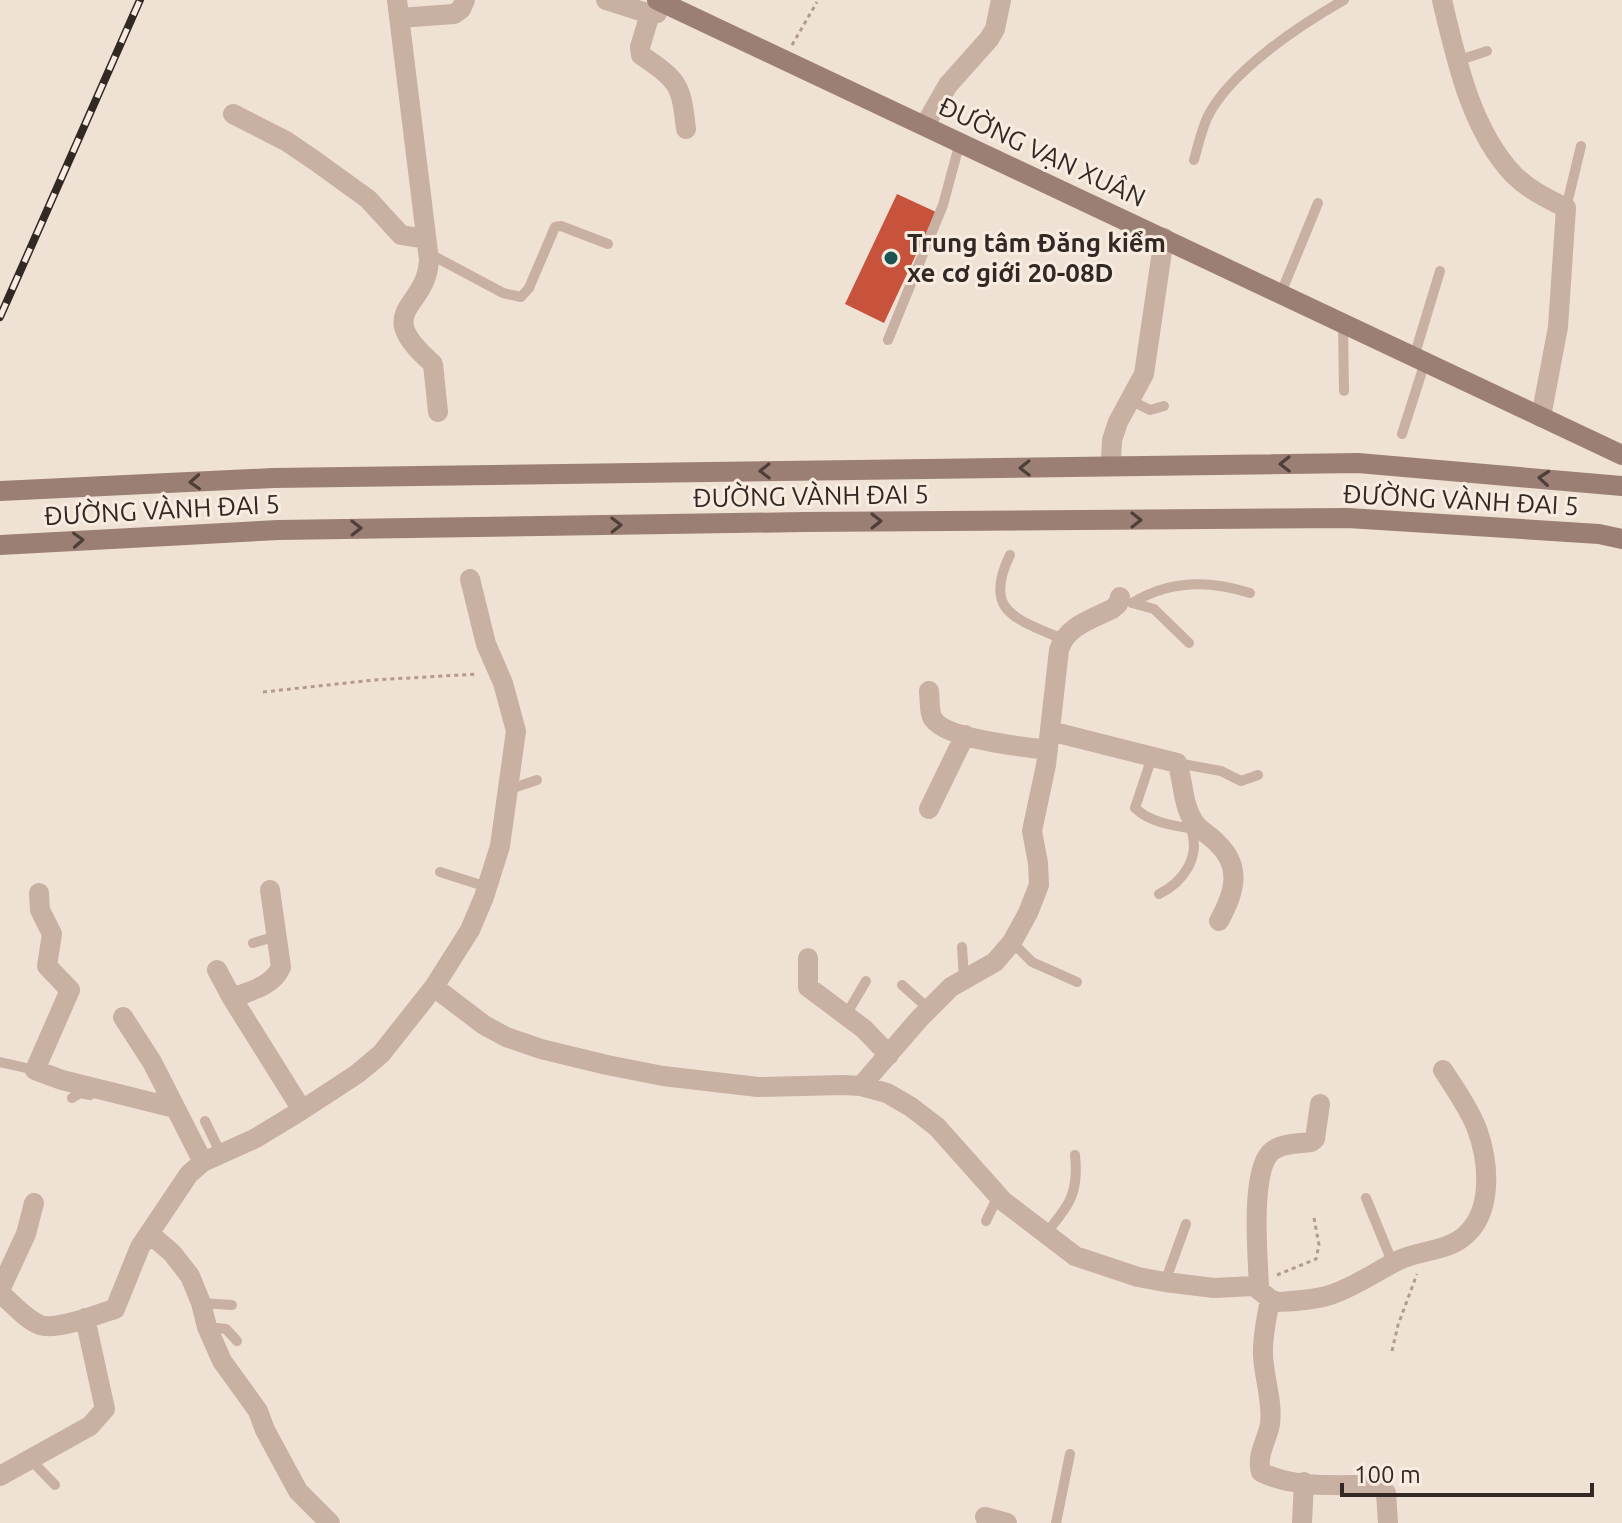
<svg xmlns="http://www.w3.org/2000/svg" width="1622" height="1523" viewBox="0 0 1622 1523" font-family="Ubuntu,sans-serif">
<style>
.building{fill:#c7533d}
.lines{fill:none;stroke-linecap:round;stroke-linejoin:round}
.path{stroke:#b39a8c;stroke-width:3;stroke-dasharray:4 4;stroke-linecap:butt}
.lane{stroke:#c8b0a2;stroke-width:10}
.street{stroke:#c8b0a2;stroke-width:20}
.secondary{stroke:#9b7f74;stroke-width:20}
.rail-casing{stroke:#322824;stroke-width:8}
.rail{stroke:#f8ece1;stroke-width:5;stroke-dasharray:15;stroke-linecap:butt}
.oneway{stroke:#4c3e38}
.poi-dot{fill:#1a5352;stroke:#f8ece1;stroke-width:3}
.labels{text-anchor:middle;stroke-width:6;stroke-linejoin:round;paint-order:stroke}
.street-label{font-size:26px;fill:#322824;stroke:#f8ece1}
.poi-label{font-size:26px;font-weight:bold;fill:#322824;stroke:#f8ece1;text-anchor:start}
</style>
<rect width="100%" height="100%" fill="#f0e1d5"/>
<path class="building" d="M897,194l39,18 -52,111 -39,-19z"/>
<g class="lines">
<path class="path" d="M792,45l25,-43
M263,692l111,-12 104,-6
M1277,1275l39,-16 3,-14 -5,-27
M1392,1351l6,-26 19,-51"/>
<path class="lane" d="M1457,61l30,-10
M1194,160c4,-14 7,-28 13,-42 22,-46 93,-93 137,-118
M1566,208l15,-62
M430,254l73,39 18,4 8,-9 26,-61 6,-1 47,18
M1281,293l37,-90
M1343,323l1,68
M888,340l55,-135 17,-63
M1414,357l26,-86
M1130,400l20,10 14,-4
M1402,434l23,-72
M1010,555c-28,57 7,64 52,84
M1132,603c37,-23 78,-23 118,-10
M1132,603l22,6 35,34
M1152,757l-17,51c15,15 41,18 61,21
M1177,763l44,8 20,10 17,-6
M507,790l30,-10
M440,872l47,15
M1159,894c25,-12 42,-38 32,-65
M1012,942l20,20 45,20
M253,943l24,-7
M962,947l2,32
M902,985l27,24
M846,1015l20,-34
M0,1062l35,8
M72,1098l8,-5 10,2
M205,1121l15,31
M1366,1198l27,66
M986,1221l12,-25
M1046,1233c24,-28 33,-41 29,-78
M1165,1282l21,-58
M201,1303l31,2
M207,1327l19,2 11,12
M30,1459l25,26
M1056,1523l14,-69"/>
<path class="street" d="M397,0l32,260c-2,50 -59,49 4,104l5,48
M606,0l44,14 7,-1 2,-6
M1442,0c14,59 29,130 72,175 15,15 34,24 52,33l-8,119 -17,90
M650,14l-10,33 1,8c38,26 40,29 45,74
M399,18l55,-4 7,-5 4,-9
M233,114l53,27 28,19 54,39 33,36 25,4
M925,125l23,-40 41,-46 6,-10 6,-29
M1111,459l1,-19 6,-18 26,-48 20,-136
M929,691c1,8 0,19 3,26 10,22 93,30 116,33
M1050,731l127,32c7,19 5,41 17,59 6,9 16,13 23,21 26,24 17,51 2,78
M929,809l36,-74
M39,893l1,17 12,24 -5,32 23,24 -35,80 27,10 113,28
M808,958v29l56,42 25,26
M217,970l15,28 70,112
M434,987l50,38 22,12 35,12 66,16 56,11 95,11 85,-2 18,1 26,7 24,14 26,20 66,74 72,55 63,21 27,5 49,6 40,-2 16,13 8,3c17,-1 38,-2 55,-8 23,-8 44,-23 66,-34 19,-9 46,-9 63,-22 32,-24 27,-76 15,-109 -8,-21 -22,-40 -34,-59
M232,998c18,-7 41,-12 49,-31l-11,-77
M123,1017l29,45 51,100
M861,1086l59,-68 31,-31 44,-25 17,-20 16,-29 11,-28 -1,-22 -6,-32 14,-66 13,-115c7,-24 33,-31 53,-41l6,-5 2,-7
M150,1234l22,19 18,23 11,27 6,24 15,34 36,50 7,19 33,61 32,32
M1259,1288c-1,-30 -9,-113 11,-135 9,-10 28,-9 41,-11l4,-3 5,-35
M0,1290l26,-56 8,-31
M0,1293c12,10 25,26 40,32 17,6 57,-11 75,-16l25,-62 49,-73 14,-12 53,-24 46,-28 55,-36 24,-20 53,-67 36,-57 14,-33 16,-51 16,-115 -13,-48 -17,-39 -16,-65
M1270,1299c-3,18 -8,38 -7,56 1,24 10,46 7,69 -3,17 -14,31 -9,48 36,18 81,12 119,13l6,8 2,30
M0,1476l90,-50 15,-17 -20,-91
M985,1517l22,6
M1302,1523l2,-41"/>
<path class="secondary" d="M657,0l965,455
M0,491l273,-13 1085,-15 264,23
M0,545l278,-15 526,-8 544,-4 251,16 23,5"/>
<g class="rail-casing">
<path id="rail" d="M0,317l140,-317"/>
</g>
<use href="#rail" class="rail"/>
</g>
<defs><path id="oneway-chevron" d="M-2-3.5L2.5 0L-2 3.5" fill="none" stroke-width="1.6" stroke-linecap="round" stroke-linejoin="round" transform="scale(2)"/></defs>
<g class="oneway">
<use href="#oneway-chevron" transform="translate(1285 464) rotate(179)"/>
<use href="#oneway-chevron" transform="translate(1025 468) rotate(179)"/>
<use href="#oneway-chevron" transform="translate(765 471) rotate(179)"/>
<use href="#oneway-chevron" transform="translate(1544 478) rotate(-175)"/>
<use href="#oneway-chevron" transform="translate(195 482) rotate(177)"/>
<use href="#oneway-chevron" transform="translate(1136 520)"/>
<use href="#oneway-chevron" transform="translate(876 521)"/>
<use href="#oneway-chevron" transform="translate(616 525) rotate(-1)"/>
<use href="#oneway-chevron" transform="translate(356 528) rotate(-1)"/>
<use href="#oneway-chevron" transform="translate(78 540) rotate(-3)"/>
</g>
<circle class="poi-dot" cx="891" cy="258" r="8"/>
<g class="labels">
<g class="street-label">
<text transform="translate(1042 152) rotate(25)" y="9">ĐƯỜNG VẠN XUÂN</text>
<text transform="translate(811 496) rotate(-1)" y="9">ĐƯỜNG VÀNH ĐAI 5</text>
<text transform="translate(1461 500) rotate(3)" y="9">ĐƯỜNG VÀNH ĐAI 5</text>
<text transform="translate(162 510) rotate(-3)" y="9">ĐƯỜNG VÀNH ĐAI 5</text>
</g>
<g class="poi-label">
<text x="907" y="252">Trung tâm Đăng kiểm<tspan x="907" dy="30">xe cơ giới 20-08D</tspan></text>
</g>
</g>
<path d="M1342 1483v12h250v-12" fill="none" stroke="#322824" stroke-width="4"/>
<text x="1354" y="1483" font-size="24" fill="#322824" stroke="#f8ece1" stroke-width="6" paint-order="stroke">100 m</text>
</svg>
